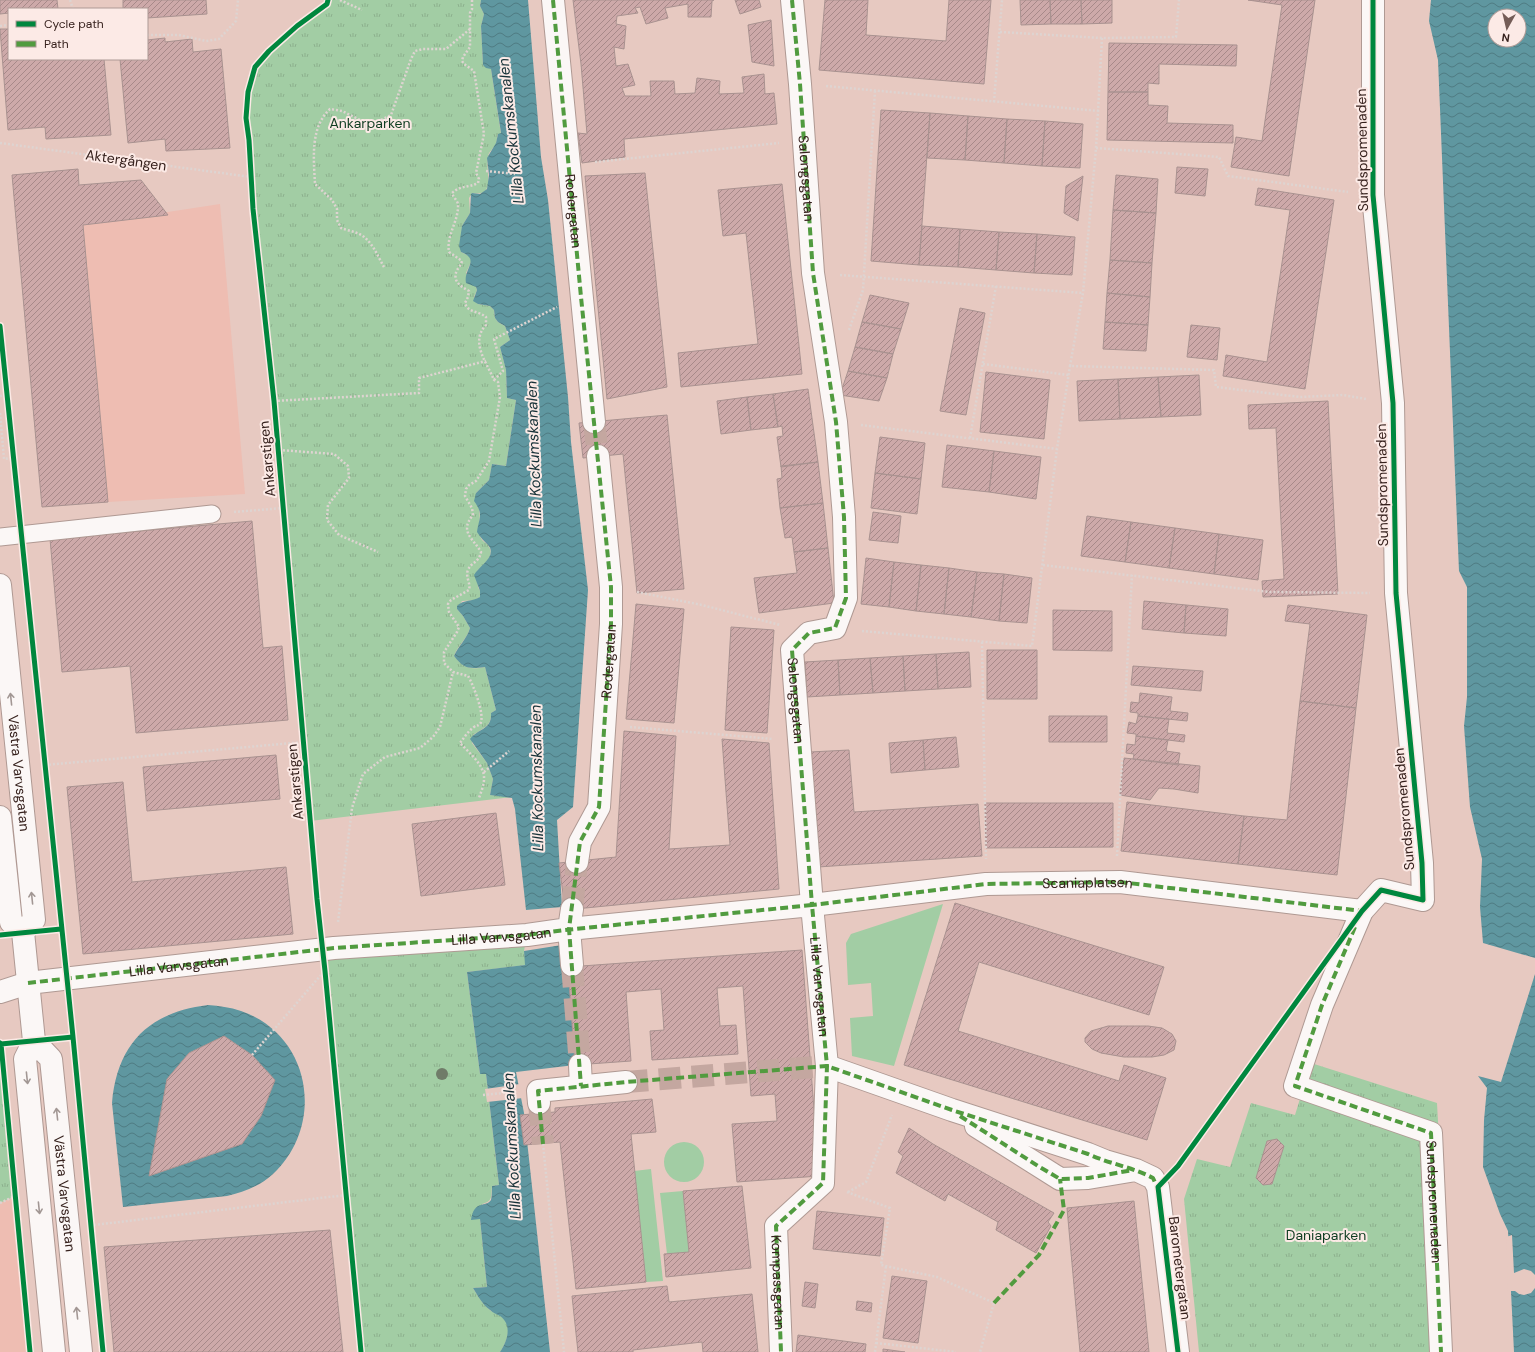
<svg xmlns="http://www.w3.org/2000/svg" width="1535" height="1352" viewBox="0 0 1535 1352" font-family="'DM Sans',sans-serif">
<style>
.built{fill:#eebdb2}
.grass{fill:#a2cda4}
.park{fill:url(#park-tufts)}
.water{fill:url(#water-waves);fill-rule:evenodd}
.pier{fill:#e7c9c1}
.building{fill:url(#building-hatch);stroke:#a99290}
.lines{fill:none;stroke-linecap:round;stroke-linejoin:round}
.pedestrian-tunnel{stroke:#c4a7a0;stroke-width:22;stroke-dasharray:22 11;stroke-linecap:butt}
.minor-tunnel{stroke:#c4a7a0;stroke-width:22;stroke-dasharray:22 11;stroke-linecap:butt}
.service-casing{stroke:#af9993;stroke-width:19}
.pedestrian-casing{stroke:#af9993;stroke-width:24}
.minor-casing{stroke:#af9993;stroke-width:24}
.path{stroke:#ded4d1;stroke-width:2.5;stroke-dasharray:2 2;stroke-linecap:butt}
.service{stroke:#fbf7f6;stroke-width:17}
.pedestrian{stroke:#fbf7f6;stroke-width:22}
.minor{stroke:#fbf7f6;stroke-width:22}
.quiet{stroke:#519b3f;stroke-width:4;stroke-dasharray:8 4;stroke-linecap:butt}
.cycleway-casing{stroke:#fceae6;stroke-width:8}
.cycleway{stroke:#00873e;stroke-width:5}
.tree{fill:#707c69}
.oneway{stroke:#a29794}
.labels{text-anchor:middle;stroke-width:4;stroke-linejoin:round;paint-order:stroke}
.park-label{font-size:14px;fill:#0f3d21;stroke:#fceae6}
.street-label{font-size:14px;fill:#36211d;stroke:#fceae6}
.water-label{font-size:15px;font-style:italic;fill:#173238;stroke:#fceae6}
</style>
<defs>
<pattern id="park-tufts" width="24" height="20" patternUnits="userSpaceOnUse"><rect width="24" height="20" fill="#a2cda4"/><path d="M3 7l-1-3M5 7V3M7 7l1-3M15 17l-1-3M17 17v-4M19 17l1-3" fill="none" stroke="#8cb08d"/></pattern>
<pattern id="water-waves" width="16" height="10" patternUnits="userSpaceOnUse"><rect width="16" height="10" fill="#5f97a0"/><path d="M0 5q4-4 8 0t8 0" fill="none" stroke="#4f7b82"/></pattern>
<pattern id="building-hatch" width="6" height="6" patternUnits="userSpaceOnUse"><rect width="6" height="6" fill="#cda9a9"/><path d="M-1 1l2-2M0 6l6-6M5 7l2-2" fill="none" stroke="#a78989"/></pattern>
</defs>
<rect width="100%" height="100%" fill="#e7c9c1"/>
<path class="built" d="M220,204l25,290 -137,8 -25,-277z
M15,1196l15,156h-30v-149z"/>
<path class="grass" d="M943,904l-49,162 -42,-10 -2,-38 23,-2 -2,-33 -23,2 -2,-42 5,-9z
M664 1162a20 20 0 1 1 40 0a20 20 0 1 1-40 0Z
M651,1169l12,112 -17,1 -12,-111z
M683,1191l6,61 -22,2 -7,-61z"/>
<path class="park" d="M328,0h153l-1,6 4,8 -3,12 2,39 8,4 10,65h-3c-1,3 -1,7 -2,10 -2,4 -8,8 -8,13 -3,15 9,40 -16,36l-3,5 1,15 -8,13 -1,26 10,5v5l-5,11 7,12 3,2 1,3 -3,7 4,7 12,2 4,4 1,8 3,4 7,4 5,14 -10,7 6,23 1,28 9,2 -10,66 -14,-2 -3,16 -13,13c2,13 6,23 2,35 1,4 2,9 4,12 3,3 6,4 7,7 6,9 -6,18 -12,24l1,16 2,4v6l-4,3 -14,1 -5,8 6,7 7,12c-3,11 -12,17 -16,28 10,12 15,14 31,11l11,43 -5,3c1,13 -9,16 -18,22l-1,8 15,20 6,16 -3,16 22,2 -202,24 -36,-420 -21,-192 -4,-69 -3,-22 2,-26 7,-25 14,-16 28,-25 30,-22z
M527,935l-3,16 2,14 -59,7 13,102h6l13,111 -7,1c-1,11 1,15 -10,18l-2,15 7,68 -14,1c5,8 10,17 18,23 3,2 8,3 11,6 11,9 5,25 -2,35h-139l-39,-402z
M0,1043l1,1 14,152 -15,7z
M1311,1063l126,40 8,149 1,100h-247l-15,-153 13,-40 33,8 21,-64 44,12z"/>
<path class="water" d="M481,0h47l13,157 7,43 20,197 3,45 17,148 -15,217 -16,13 5,87 -36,3 -11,-101 -3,-11 -22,-3 3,-16 -6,-16 -17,-24c8,-11 22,-9 21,-26l5,-3 -11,-43c-16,2 -21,2 -31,-11 4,-10 13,-17 16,-28l-7,-12 -6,-7v-3c7,-7 15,-4 23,-9v-6l-6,-16c5,-9 24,-19 14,-30 -4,-4 -8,-8 -11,-13 2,-15 7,-17 -3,-31l2,-8 13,-13 3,-16 14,2 10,-66 -9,-2 -1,-28 -6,-23 10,-7 -5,-14 -7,-4 -3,-4 -1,-8 -4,-4 -12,-2 -5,-3 4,-11 -1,-3 -10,-4c-3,-15 15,-23 -5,-31l-2,-6 3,-20 8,-13 1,-19 1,-1 8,1 7,-5 2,-14 -2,-17 9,-15 2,-9 3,-1 -10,-64 -5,-1 -3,-3 -2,-39 3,-12 -4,-8z
M1431,0h104v958l-52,-15 -3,-36 2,-48 -12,-52 -6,-81 3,-29v-110l-8,-16 -21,-511 -9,-39zM1495,16h24v24h-24z
M568,944v23l7,98 -59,7 8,41 26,239h-50c7,-10 13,-27 0,-36 -3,-2 -7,-3 -10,-6 -8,-6 -12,-14 -17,-22l14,-1 -7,-68 -9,1c3,-21 15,-12 20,-20 1,-4 1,-10 1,-14l7,-1 -13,-111h-6l-13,-102 58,-7 -1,-14z
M1535,974v378h-21l-6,-121 -8,-17 -17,-47 1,-47 3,-32 -9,-12 23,6z
M208,1005c11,1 22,2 33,6 70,24 85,113 32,163 -13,12 -29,18 -46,22l-104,11 -11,-104c5,-59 37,-91 96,-98zM224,1036l28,19 23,25 -14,36 -19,28 -93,32 18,-97 22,-26z"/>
<path class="pier" d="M1465,587h2v79h-2z
M520,1084l3,14 -36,4 -2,-13z
M1512,1235l2,38 10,-4 7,2 4,4v13l-4,5 -7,2 -5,-1 -4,-3h-7l-2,-54z"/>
<path class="building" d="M0,0h57l1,9h-49v4l-9,1z
M123,0h83l1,14 -60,4v-9h-24z
M573,0h141l-2,1 -1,16h-23v-13l-23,4 3,10 -22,6 -6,-17 -5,1 3,5 -21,3 -1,8 10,2 -2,23 -10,-2 2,19 12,-2 7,21 -13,3 3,8h26l-1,-15h24l1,13 20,-1 2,-15 23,3 -1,13 25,-1 -2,-16 22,-3 1,20 9,-1 3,31 -153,15 1,18 -43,6 -4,-30 9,1 -6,-70z
M735,0h24l2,7 -21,7z
M825,0h43l-2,35 80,6 3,-41h42l-7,84 -165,-14z
M1020,0h30l1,24 -30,1z
M1050,0h31l1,24h-31z
M1081,0h31v23l-30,1z
M1248,0h67l-26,176 -58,-9 5,-30 26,4 20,-136z
M771,20l3,46 -22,-4 -4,-37z
M0,29h9v30h95l7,76 -65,4 -1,-12 -37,3z
M165,38v4l27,-3 1,13 28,-3 9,99 -64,3 -1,-12 -37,4 -8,-84h27v-19z
M1109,43l128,2 -1,21 -77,-2v20l-11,-1v9h-40z
M1108,92h40v13l20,1 -1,17 66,2v18l-126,-3z
M881,110l49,3 -11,152 -48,-4z
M930,113l38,3 -3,44 -38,-2z
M968,116l39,3 -3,44 -39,-3z
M1007,119l38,2 -3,45 -38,-3z
M1045,121l38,3 -3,44 -38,-2z
M1177,167l31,2 -3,27 -30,-3z
M78,169l1,16 62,-5 27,35 -85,10 25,277 -66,5 -30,-332z
M645,173l22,214 -60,12 -22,-223z
M1116,175l42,4 -2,34 -43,-3z
M1083,176l-5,45 -14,-8 2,-27z
M782,184l20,190 -121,13 -3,-34 80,-9 -12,-111 -23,3 -5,-46z
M1258,188l76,12 -29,189 -82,-13 3,-21 41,7 23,-152 -35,-5z
M1113,210l43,3 -4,50 -42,-3z
M922,226l38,3 -2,38 -39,-2z
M960,229l39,3 -3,38 -38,-3z
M999,232l38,2 -3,39 -38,-3z
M1037,234l38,3 -3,38 -38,-2z
M1110,260l42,3 -2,34 -43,-4z
M1107,293l43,4 -2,28 -43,-3z
M870,295l39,8 -8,26 -39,-7z
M960,308l25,5 -19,102 -26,-4z
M862,322l39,7 -8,25 -38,-7z
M1105,322l43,3 -2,26 -43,-2z
M1191,325l29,3 -3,32 -30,-3z
M855,347l38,7 -6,24 -39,-7z
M848,371l39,7 -8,23 -39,-6z
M986,372l64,8 -6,59 -64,-7z
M1199,375l2,40 -40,2 -3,-40z
M1158,377l3,40 -41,2 -2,-40z
M1118,379l2,40 -41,2 -2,-40z
M808,389l10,73 -37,5 -4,-30 6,-1 -1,-10 -4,1 -5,-33z
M773,394l5,33 -27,3 -4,-33z
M747,397l4,33 -30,4 -4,-33z
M1328,401l10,193 -75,3 -1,-16 22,-2 -8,-151 -27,1 -1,-24z
M667,415l17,174 -47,4 -14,-139 -40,4 -4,-35z
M880,437l45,6 -4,36 -46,-6z
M947,445l47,6 -5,41 -47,-5z
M994,451l47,6 -5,42 -47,-7z
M818,462l5,41 -43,5 -3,-29 5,-1 -1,-12z
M875,473l46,6 -4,35 -46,-6z
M823,503l5,45 -34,4 -2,-15 -7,1 -5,-30z
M873,512l28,4 -3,27 -29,-3z
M1087,516l44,6 -6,40 -44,-6z
M252,521l11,127 19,-2 6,74 -152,13 -6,-67 -68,6 -12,-133z
M1131,522l44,6 -6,40 -44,-6z
M1175,528l44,6 -5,40 -45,-6z
M1219,534l44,6 -5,40 -44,-6z
M828,548l6,55 -75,10 -5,-35 43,-5 -3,-21z
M866,558l28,4 -5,45 -28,-3z
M894,562l27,3 -5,46 -27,-4z
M921,565l28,3 -5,46 -28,-3z
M949,568l28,4 -6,45 -27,-3z
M977,572l27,2 -5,47 -28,-4z
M1004,574l28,4 -5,45 -28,-2z
M1144,601l42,4 -2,28 -42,-4z
M636,604l48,5 -10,114 -48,-4z
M1186,605l42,4 -2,27 -42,-3z
M1288,605l79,10 -11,93 -56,-7 10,-77 -25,-3z
M1053,610l59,1v40l-59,-1z
M731,627l43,3 -7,103 -42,-3z
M987,650h50v49h-50z
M969,652l2,35 -33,2 -2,-35z
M936,654l2,35 -33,2 -2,-35z
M903,656l2,35 -32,2 -3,-35z
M870,658l3,35 -33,2 -2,-35z
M838,660l2,35 -33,2 -2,-35z
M1133,666l70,5 -2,20 -70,-6z
M1140,693l32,4 -2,14 18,2 -1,8 -49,-5v-3l-8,-1 1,-10 8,1z
M1300,701l56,7 -19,167 -99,-11 6,-48 43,4z
M1049,716h58v26h-58z
M1138,716l31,3 -2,14 18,2 -1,7 -48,-6v-2l-9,-1 2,-11 7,2z
M624,731l52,5 -7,113 61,-4 -8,-106 47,4 10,146 -214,21 -6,-47 57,-6z
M1136,736l32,4 -2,11 14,2 -2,12 -45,-6 1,-5 -8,-1 1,-9 8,1z
M956,737l3,30 -34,3 -2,-30z
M923,740l2,30 -34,3 -2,-30z
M849,750l5,62 124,-8 4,52 -164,11 -8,-115z
M276,755l4,44 -133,12 -4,-44z
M1124,758l76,8 -2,27 -24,-4 -15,-1 -9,12 -30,-5z
M123,782l9,100 154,-15 7,67 -210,20 -16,-167z
M1127,802l117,14 -6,48 -117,-13z
M985,803h128v44l-127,1z
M496,813l9,72 -84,11 -9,-72z
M955,903l209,64 -15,48 -170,-53 -21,69 161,50 5,-16 42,13 -19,62 -243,-75z
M802,950l17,226 -82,6 -5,-58 45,-3 -2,-27 -24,2 -8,-110 -26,2 3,38 16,-1 2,29 -86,6 -2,-29 14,-1 -3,-41 -35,3 5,69 -56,4 -7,-98z
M1108,1026h40l14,2 10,6 4,7 -2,9 -10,5 -12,2h-28l-23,-4 -9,-4 -7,-7v-4l6,-7z
M224,1036l28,19 23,25 -14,36 -19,28 -93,32 18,-97 22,-26z
M652,1099l4,33 -25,2 15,148 -70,7 -16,-147 -36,3 -4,-30 35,-3v-4z
M909,1128l24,16 121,69 -6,9 3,4 -15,27 -40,-23 2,-8 -50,-28 -3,7 -49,-28 7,-17 -5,-4z
M1277,1139l7,7 -12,38 -9,1 -7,-7 11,-37z
M742,1186l9,82 -85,9 -2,-23 25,-2 -6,-61z
M1134,1201l15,151h-69l-13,-144z
M817,1211l67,7 -4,38 -67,-7z
M330,1230l13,122h-229l-10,-105z
M892,1276l35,5 -9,62 -35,-5z
M805,1282l13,2 -3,24 -13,-2z
M667,1286l2,16 83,-8 6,58h-55l-1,-10 -69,8v2h-55l-6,-56z
M857,1301l15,2 -1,9 -15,-2z
M798,1335l68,9 -1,8h-69z
M883,1349l22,3h-22z"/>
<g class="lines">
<path class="pedestrian-tunnel" d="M572,965l8,100
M626,1082l201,-16
M539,1103l4,41"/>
<path class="minor-tunnel" d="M594,422l4,34
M572,909l5,-47"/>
<g class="service-casing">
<path id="service" d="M0,537l212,-23"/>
</g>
<g class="pedestrian-casing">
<g id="pedestrian">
<path d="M792,0l8,84 13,189 23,149 8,95 2,81 -11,30 -26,5 -17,17 20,255 174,-21 134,-2 242,29"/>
<path id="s1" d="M1373,0v195l20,208 3,190 26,270 1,37 -42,-10 -19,21 -40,94 -27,81 136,47 10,219"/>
<path d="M572,965l-3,-36 243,-24 15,161 -4,117 -47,43 5,126"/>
<path d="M580,1065l1,21"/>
<path d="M827,1066l125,44 136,44 17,7 31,9 17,8 5,9 20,165"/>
<path d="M539,1103l-1,-12 88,-9"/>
<path d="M976,1126l84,53 28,-1 42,-7"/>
</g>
</g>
<g class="minor-casing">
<g id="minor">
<path id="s2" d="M553,0l41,422"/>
<path id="s3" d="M0,585l34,335 -11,12"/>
<path d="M0,817l11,105 12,10 11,109 -9,18 29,293"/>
<path id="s4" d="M577,862l3,-20 19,-35 12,-183v-37l-13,-131"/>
<path id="s5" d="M0,992l28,-9 306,-35 193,-13 42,-6 3,-20"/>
<path id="s6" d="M34,1041l17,18 30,293"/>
</g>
</g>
<path class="path" d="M70,0l3,9
M340,0l22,10
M472,0v9l-2,4v34l-7,10 -1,4 2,3 10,7 10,63 -8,39 3,6 -1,4c-10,5 -17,2 -26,10 1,4 5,7 6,11 1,17 -12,31 -9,48l13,9c-1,4 -3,6 -5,9 -5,11 3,16 12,21l-1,6 -3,6c3,10 12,7 21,14v8c-16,17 0,36 8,55l4,2 2,15 -11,64 -13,20 -7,4 -3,4 -1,7 7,12 1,7c-14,17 0,23 8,37 -2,11 -10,10 -13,18 -3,7 3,13 1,20l-18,10 -3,4 1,8 10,15 -2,5 -13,20v11l9,9 15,4c5,8 18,41 12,48 -2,2 -3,1 -6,3 -6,4 -10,11 -14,16 8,9 25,22 24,36 0,6 -3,13 -5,19
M0,26l9,-1
M1000,32l102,6 74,-1 3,-37
M147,35h32l27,6 13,-2 17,-18 2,-21
M1102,38l-6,110 -13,145 -13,73 144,4 2,17 84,10 43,-2 23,4
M826,86l273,25
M994,102l8,-102
M0,143l251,34
M1096,148l123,9 9,19 120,16
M595,162l184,-19
M486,171l29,3
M384,267c-7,-12 -13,-29 -27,-34 -5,-2 -11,-3 -16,-5l-4,-8v-11l-5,-9 -17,-16c-1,-20 -4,-47 7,-65 2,-4 5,-7 8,-10l12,2 20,10 15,1 14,-7 20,-56 4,-8 8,-2h23l24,-20
M840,275l243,18
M849,330l14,-40 12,-199
M983,364l86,11
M494,380l9,-9 -9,-32 63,-32
M0,396l7,-1
M274,401l145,-8v-15l67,-17
M0,413l4,46 9,-1
M861,425l196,24
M970,438l26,-152
M279,450l55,4 14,12 1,12 -21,27 -1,15 12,15 39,17
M234,512l49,-4
M1043,565l227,27 100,1
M637,592l65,13 78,20
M862,631l170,15 25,-197 13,-83
M982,642l4,217
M630,727l143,12
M45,765l259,-23
M484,772l25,-21
M1117,856l15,-281
M338,922l14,-114 11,-34 22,-17 35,-9 13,-11 7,-10 13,-55
M252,1055l69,-80
M483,1095l30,-3
M543,1144l21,208
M847,1192l43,16 -9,57 56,12 57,26 -14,49
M848,1192l18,-10 26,-67
M0,1203l13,-6
M94,1225l252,-30
M876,1343l80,9
M875,1352l11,-86"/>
<use href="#service" class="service"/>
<use href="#pedestrian" class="pedestrian"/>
<use href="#minor" class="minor"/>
<g class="quiet">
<path d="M553,0l28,297 30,290v37l-12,183 -19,35 -11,87 12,157"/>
<path id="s7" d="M792,0l8,84 13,189 23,149 8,95 2,81 -11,30 -26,5 -17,17 20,255 174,-21 134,-2 242,29"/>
<path d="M1355,927l-33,78 -27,81 136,47 10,219"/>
<path id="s8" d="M28,983l306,-35 193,-13 38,-5 247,-25 15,161 -4,117 -47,43 5,126"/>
<path d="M960,1116l78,50 22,13 28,-1 45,-8"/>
<path d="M543,1144l-5,-53 88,-9 201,-16 125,44 136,44c22,10 44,13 65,24l5,11"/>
<path d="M994,1303l45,-48 25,-45 -4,-31"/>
</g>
<g class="cycleway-casing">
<path id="cycleway" d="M328,0l-1,4 -30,22 -28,25 -14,16 -7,25 -2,26 3,22 4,69 21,192 43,498 8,72 36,381
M0,326l73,711 30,315
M0,935l61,-6
M0,1043l1,1 29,308
M1,1044l72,-7
M1178,1352l-20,-165 20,-21 184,-255 19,-21 42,10 -1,-37 -26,-270 -3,-190 -20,-208v-195"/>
</g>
<use href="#cycleway" class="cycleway"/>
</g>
<circle class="tree" cx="442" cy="1074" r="6"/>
<defs><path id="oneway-shaft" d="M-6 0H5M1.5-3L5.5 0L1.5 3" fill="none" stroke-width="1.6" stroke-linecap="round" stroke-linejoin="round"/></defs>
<g class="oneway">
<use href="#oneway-shaft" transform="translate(11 699) rotate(-96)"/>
<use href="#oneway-shaft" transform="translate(32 898) rotate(-96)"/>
<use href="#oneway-shaft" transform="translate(27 1078) rotate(84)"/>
<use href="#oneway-shaft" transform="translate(57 1114) rotate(-96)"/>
<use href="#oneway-shaft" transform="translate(39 1208) rotate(84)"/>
<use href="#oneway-shaft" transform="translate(77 1313) rotate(-96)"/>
</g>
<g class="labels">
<g class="park-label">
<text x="370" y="128">Ankarparken</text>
<text x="1326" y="1240">Daniaparken</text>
</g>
<g class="street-label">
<text transform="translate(1362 150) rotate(-91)" y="5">Sundspromenaden</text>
<text transform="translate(126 160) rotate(8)" y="5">Aktergången</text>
<text dy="5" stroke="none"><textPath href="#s7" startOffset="179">Salongsgatan</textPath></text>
<text dy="5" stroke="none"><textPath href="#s2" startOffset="212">Rodergatan</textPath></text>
<text transform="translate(267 459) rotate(-95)" y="5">Ankarstigen</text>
<text transform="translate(1382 485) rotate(-91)" y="5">Sundspromenaden</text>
<text dy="5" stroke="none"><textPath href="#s4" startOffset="206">Rodergatan</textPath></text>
<text dy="5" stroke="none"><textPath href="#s7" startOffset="734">Salongsgatan</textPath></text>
<text dy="5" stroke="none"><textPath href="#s3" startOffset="189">Västra Varvsgatan</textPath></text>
<text transform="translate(295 782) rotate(-95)" y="5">Ankarstigen</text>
<text transform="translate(1404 809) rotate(-95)" y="5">Sundspromenaden</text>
<text dy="5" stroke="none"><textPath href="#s7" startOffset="1216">Scaniaplatsen</textPath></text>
<text dy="5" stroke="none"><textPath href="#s5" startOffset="505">Lilla Varvsgatan</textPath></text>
<text dy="5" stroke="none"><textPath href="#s5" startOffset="181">Lilla Varvsgatan</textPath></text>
<text dy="5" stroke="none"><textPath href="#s8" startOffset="870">Lilla Varvsgatan</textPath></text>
<text dy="5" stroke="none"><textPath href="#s6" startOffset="160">Västra Varvsgatan</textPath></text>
<text dy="5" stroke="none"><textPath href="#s1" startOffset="1374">Sundspromenaden</textPath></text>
<text transform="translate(1180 1268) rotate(83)" y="5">Barometergatan</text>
<text dy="5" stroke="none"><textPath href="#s8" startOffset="1187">Kompassgatan</textPath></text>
</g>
<g class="water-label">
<text transform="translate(511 131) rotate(-96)" y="5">Lilla Kockumskanalen</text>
<text transform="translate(534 454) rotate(-92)" y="5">Lilla Kockumskanalen</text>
<text transform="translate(537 778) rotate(-91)" y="5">Lilla Kockumskanalen</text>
<text transform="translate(512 1146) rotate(-93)" y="5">Lilla Kockumskanalen</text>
</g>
</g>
<rect x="8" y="8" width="140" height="52" fill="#fceae6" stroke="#ad9a96"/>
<rect x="16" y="21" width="20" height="6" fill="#00873e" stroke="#ad9a96"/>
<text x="44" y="28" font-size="12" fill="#36211d">Cycle path</text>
<rect x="16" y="41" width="20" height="6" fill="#519b3f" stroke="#ad9a96"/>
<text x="44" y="48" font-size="12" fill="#36211d">Path</text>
<g transform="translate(1507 28) rotate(188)"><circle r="19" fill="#fceae6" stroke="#ad9a96"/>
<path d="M0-3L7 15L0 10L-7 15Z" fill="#745c56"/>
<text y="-6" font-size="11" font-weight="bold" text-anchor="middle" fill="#36211d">N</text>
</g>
</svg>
